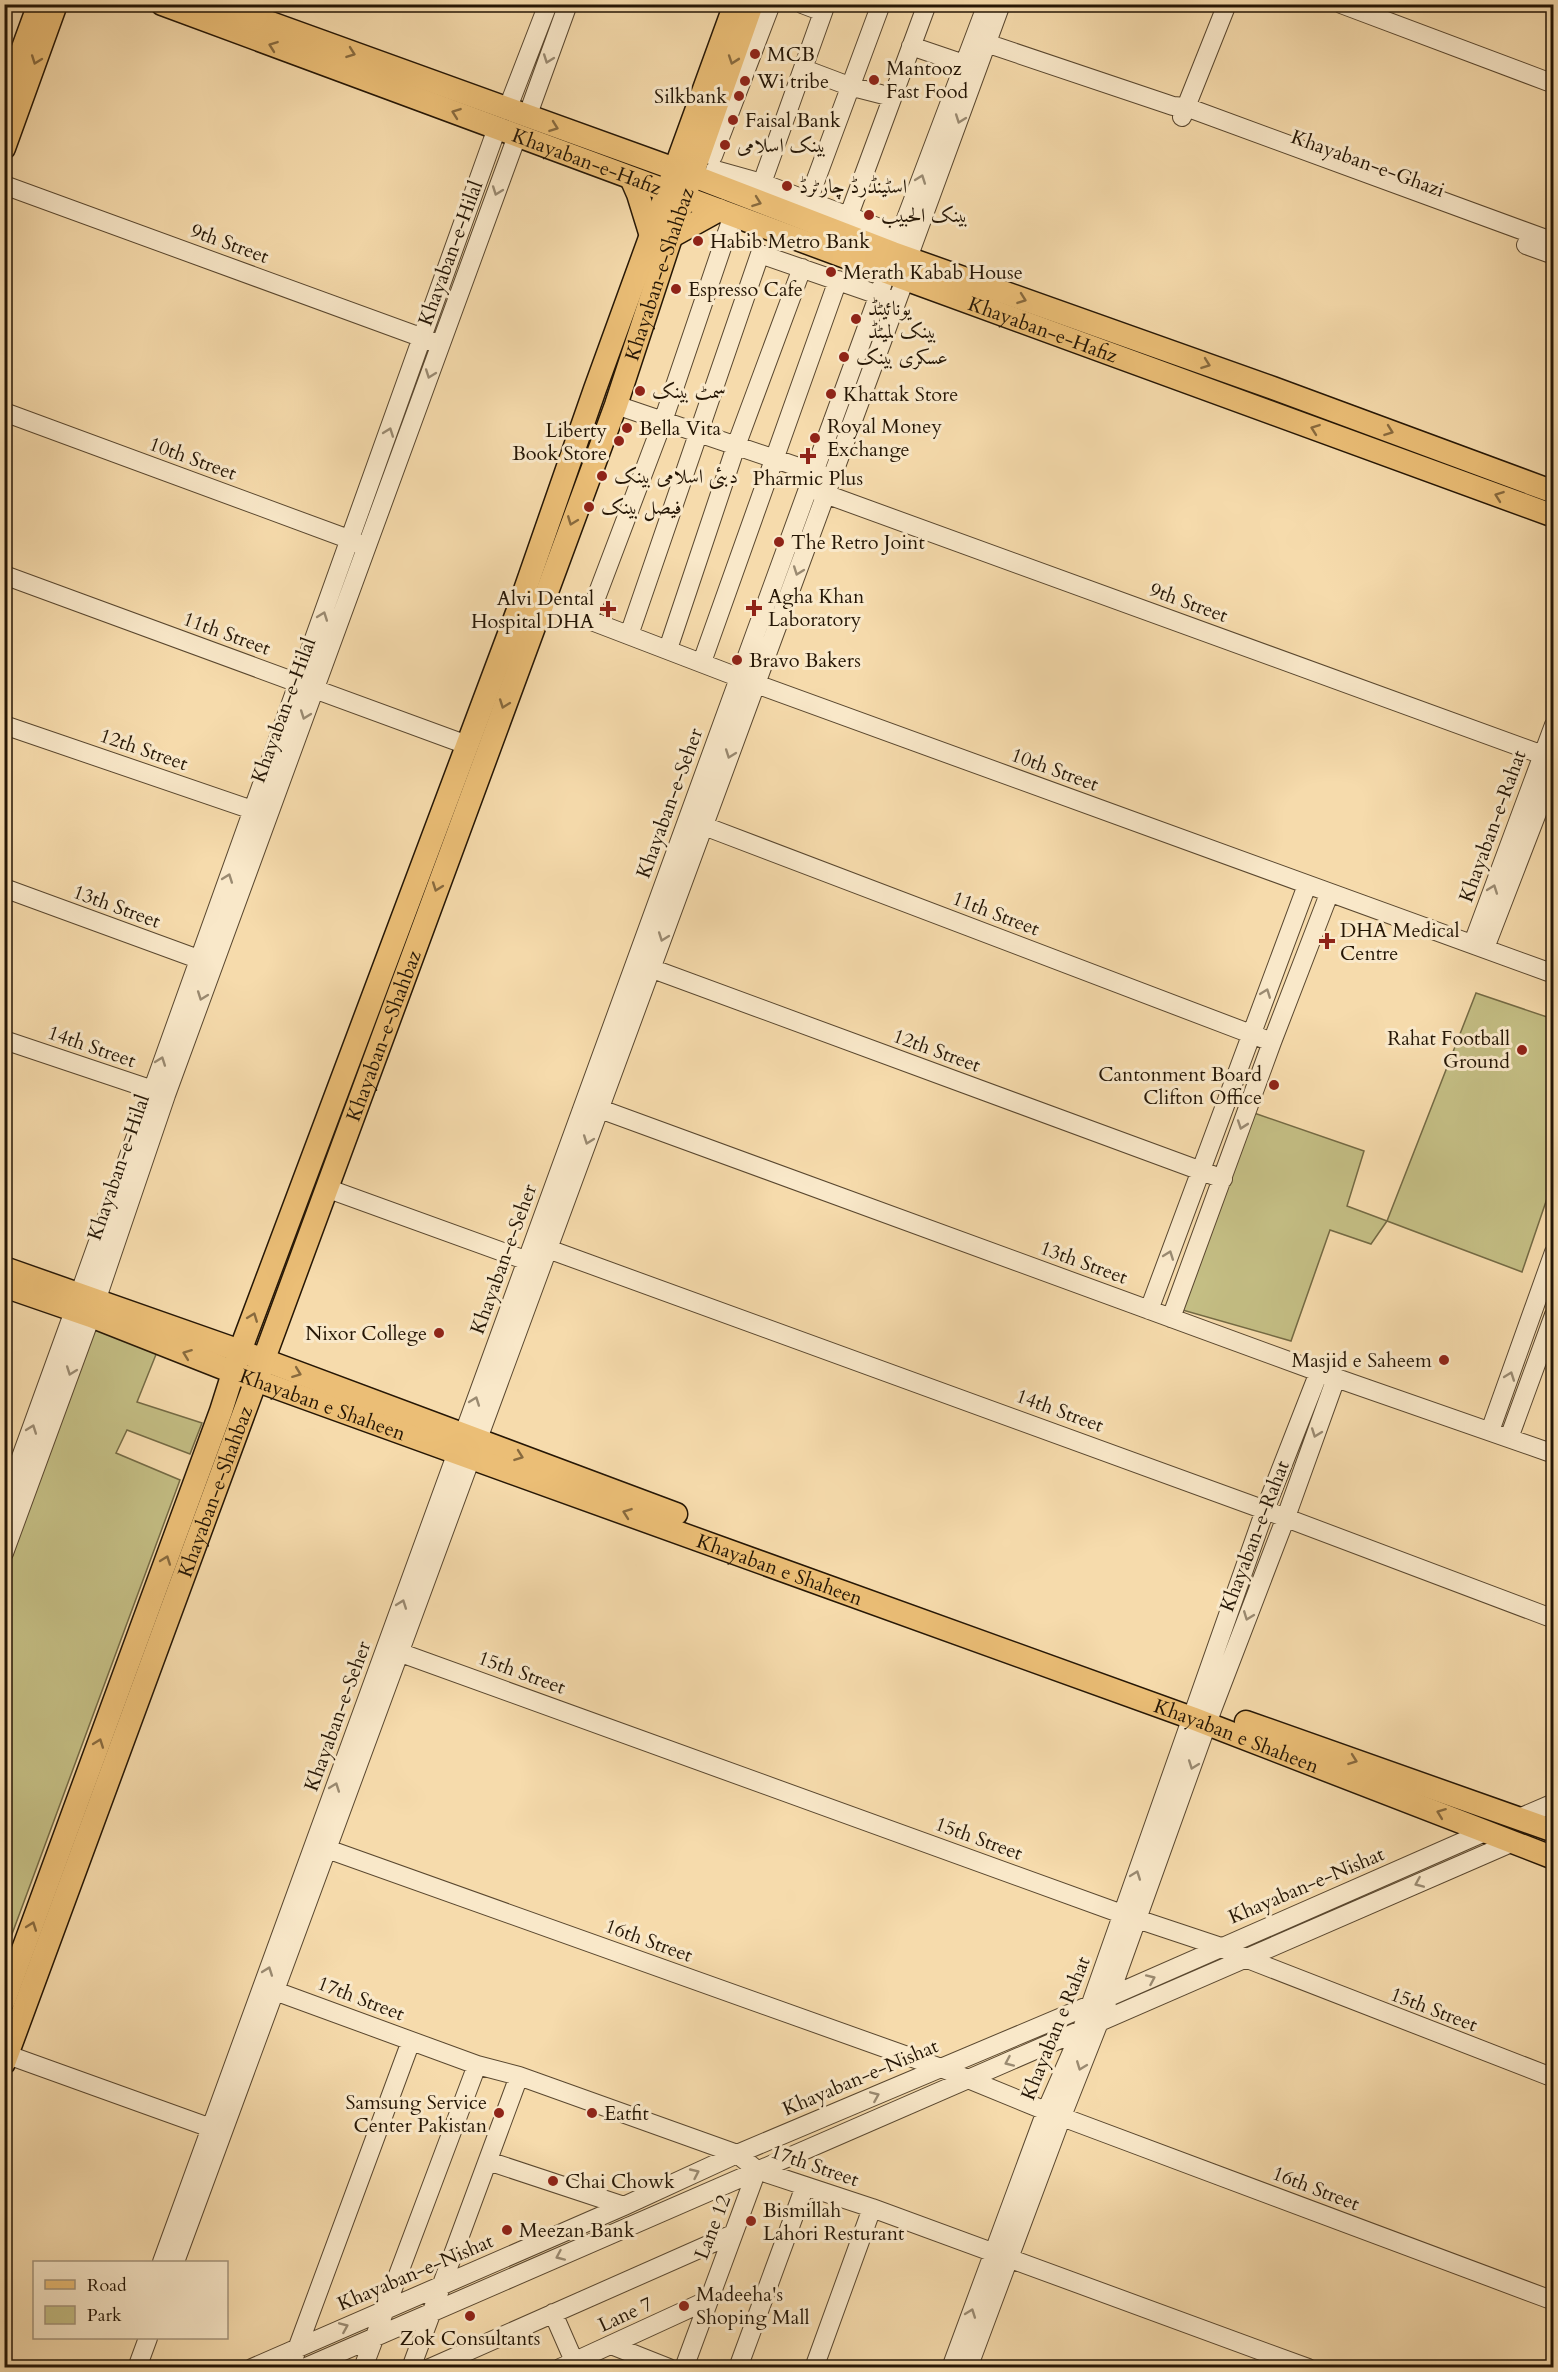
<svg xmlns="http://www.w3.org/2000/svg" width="1558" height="2372" viewBox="0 0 1558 2372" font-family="Cardo,Amiri,serif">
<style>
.green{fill:#c4be84;stroke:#746a44;stroke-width:1.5}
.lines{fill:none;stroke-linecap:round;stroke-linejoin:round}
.minor-casing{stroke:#59472f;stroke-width:20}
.major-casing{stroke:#251605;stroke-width:25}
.minor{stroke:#f9e8c9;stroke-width:18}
.major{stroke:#ebbe76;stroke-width:22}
.oneway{stroke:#886a3e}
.oneway2{stroke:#9a8a71}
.poi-dot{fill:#8f2418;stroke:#f9e8c9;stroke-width:2}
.labels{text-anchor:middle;stroke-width:6;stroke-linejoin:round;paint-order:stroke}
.poi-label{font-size:20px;fill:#251605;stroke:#f9e8c9;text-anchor:start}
.street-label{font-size:20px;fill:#251605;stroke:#f9e8c9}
</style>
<rect width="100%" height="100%" fill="#f6dbac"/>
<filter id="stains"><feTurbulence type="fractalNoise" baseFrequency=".00333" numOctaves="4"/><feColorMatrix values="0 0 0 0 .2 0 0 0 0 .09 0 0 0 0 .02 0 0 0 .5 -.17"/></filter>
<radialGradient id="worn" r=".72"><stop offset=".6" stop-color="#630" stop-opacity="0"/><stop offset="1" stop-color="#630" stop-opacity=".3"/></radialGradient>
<path class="green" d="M1476,993l77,26v162l-31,91 -135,-51 -16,23 -41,-14 -39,111 -112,-32 75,-196 110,38 -17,55 40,15z
M94,1321l65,26 -22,55 65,21 -12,31 -63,-24 -11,23 64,27 -175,473 -1,-277 4,-5v-16l-4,-1 1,-77z"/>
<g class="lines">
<g class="minor-casing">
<path id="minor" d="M802,4l21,8
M1341,4l213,80
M974,39l199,67 13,1 368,135
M911,46l53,18
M804,69l45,17 43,11
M507,110l41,-106
M527,117l41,-113
M1182,117l45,-113
M713,156l58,-152
M715,170l47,13 149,57
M762,183l64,-179
M4,185l430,157
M808,201l73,-197
M849,215l78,-211
M1526,245l28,10
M893,253l94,-249
M908,258l93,-254
M616,405l209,71
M4,412l358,132
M817,491l737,268
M4,575l463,170
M542,602l214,82 798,290
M588,619l75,-198 70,-206
M629,635l131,-381 130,45
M668,649l68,-203 66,-178
M702,662l136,-382
M4,725l260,89
M704,826l568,216
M4,888l205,75
M1473,943l81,-218
M1485,948l69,-179
M642,965l581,214
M4,1040l158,53
M600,1109l719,263 235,82
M326,1188l210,76
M548,1249l717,261 289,109
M79,1295c136,-390 281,-777 418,-1167
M96,1301l70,-206 351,-959
M1149,1310l158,-425
M1171,1318l101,-276 57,-148
M1490,1431l64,-179
M1509,1438l45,-123
M4,1504l70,-193
M4,1553l87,-237
M390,1649l732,265 99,33 24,11 309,120
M1519,1818l35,-15
M316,1845l625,223 105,43 508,190
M275,1991l202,74 42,11 218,78 20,16 115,38 436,160
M8,2055l214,77
M488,2161l136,45
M162,2262l725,-1990
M175,2262l730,-1983
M553,2313l21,48
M611,2345l58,23
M137,2368l11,-30
M252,2368l372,-162 113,-52 372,-157 378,-166
M290,2368l121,-327
M304,2368l1207,-525
M363,2368l114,-303
M411,2368l108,-292
M430,2368l303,-134
M560,2368l148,-68
M684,2368l73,-198
M738,2368l67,-182
M814,2368l58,-160
M951,2368l95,-257 36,-82 183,-519 54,-138
M968,2368l94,-252 47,-119 103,-287 74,-193 50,-139"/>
</g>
<g class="major-casing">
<g id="major">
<path id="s1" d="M162,4l743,275 649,237"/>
<path d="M218,4l457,165 218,84 380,135 281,104"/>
<path d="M4,100l35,-96"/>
<path d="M4,148l52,-144"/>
<path d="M631,178l7,16 13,42"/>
<path d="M672,236l47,-26"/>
<path d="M4,1268l236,83 436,163"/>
<path id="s2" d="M4,1286l87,30 142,56 959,346 362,140"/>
<path d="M1246,1722l308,109"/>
<path d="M4,2001l217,-590 19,-60 278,-741 77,-221 140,-385"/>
<path id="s3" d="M4,2063l612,-1658 68,-207 68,-194"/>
</g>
</g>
<use href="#minor" class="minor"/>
<use href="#major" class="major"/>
</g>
<defs><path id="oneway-chevron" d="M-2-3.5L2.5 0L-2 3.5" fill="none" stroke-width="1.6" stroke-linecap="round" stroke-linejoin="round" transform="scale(1.5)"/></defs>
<g class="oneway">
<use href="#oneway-chevron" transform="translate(273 46) rotate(-160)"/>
<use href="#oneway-chevron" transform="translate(351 53) rotate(20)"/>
<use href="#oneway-chevron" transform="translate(36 60) rotate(110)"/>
<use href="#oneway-chevron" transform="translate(733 60) rotate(109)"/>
<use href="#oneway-chevron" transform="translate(456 113) rotate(-160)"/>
<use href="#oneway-chevron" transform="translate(554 127) rotate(20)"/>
<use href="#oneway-chevron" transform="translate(757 202) rotate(20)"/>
<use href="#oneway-chevron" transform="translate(1022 299) rotate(20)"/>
<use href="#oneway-chevron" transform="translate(1206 364) rotate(20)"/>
<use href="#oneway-chevron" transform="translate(1315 429) rotate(-160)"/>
<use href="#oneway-chevron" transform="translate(1389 431) rotate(20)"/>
<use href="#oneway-chevron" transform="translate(1499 496) rotate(-160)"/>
<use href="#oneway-chevron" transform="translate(572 521) rotate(111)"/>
<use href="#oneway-chevron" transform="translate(504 704) rotate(110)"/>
<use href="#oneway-chevron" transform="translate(437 887) rotate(110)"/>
<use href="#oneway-chevron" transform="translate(253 1317) rotate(-69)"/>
<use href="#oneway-chevron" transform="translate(187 1354) rotate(-159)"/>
<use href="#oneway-chevron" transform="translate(297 1373) rotate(21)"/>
<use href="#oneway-chevron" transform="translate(519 1456) rotate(20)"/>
<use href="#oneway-chevron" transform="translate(627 1513) rotate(-160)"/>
<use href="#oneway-chevron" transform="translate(166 1560) rotate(-70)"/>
<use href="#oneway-chevron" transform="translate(99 1743) rotate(-70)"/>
<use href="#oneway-chevron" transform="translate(1353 1760) rotate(20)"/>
<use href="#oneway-chevron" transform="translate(1441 1813) rotate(-159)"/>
<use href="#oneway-chevron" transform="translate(32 1926) rotate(-70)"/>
</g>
<g class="oneway2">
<use href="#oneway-chevron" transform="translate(548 59) rotate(110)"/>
<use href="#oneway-chevron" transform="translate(960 119) rotate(110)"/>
<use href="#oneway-chevron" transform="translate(921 179) rotate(-70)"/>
<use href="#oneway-chevron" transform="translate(497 191) rotate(110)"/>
<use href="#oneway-chevron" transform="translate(430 374) rotate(110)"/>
<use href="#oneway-chevron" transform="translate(389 432) rotate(-70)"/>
<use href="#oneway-chevron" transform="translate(798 571) rotate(110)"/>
<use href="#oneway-chevron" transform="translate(323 616) rotate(-70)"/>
<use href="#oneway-chevron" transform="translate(305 715) rotate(110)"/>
<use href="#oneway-chevron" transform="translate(730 754) rotate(110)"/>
<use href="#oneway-chevron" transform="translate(228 878) rotate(-70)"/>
<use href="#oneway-chevron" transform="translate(1493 889) rotate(-70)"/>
<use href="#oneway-chevron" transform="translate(663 937) rotate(110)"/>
<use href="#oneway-chevron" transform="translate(1266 993) rotate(-69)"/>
<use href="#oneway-chevron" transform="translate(202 996) rotate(110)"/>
<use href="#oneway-chevron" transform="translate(161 1061) rotate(-70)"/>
<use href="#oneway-chevron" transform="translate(1242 1125) rotate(109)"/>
<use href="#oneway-chevron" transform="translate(588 1140) rotate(110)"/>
<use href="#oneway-chevron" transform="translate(1169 1255) rotate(-70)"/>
<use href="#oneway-chevron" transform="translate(71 1371) rotate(110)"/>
<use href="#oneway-chevron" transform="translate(1510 1376) rotate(-70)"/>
<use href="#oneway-chevron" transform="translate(475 1401) rotate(-70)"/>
<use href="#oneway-chevron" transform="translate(32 1429) rotate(-70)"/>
<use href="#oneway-chevron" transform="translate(1316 1433) rotate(110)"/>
<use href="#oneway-chevron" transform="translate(402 1604) rotate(-70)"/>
<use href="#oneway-chevron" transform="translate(1248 1616) rotate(111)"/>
<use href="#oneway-chevron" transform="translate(1193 1765) rotate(110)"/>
<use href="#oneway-chevron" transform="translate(335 1787) rotate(-70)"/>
<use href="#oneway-chevron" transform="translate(1136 1875) rotate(-70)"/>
<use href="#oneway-chevron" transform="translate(1419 1883) rotate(157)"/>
<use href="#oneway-chevron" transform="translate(268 1971) rotate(-70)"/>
<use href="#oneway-chevron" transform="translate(1151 1979) rotate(-24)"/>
<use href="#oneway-chevron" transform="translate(1009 2062) rotate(156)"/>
<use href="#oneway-chevron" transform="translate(1081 2066) rotate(111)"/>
<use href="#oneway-chevron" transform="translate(875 2096) rotate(-23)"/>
<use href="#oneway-chevron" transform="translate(695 2173) rotate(-25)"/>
<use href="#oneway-chevron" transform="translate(560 2256) rotate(156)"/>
<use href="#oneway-chevron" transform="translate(971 2313) rotate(-70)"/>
<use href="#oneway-chevron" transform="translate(344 2327) rotate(-23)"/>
</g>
<g class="poi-dot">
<circle cx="755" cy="54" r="6"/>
<circle cx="874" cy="80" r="6"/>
<circle cx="745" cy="81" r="6"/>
<circle cx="739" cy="96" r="6"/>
<circle cx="733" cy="120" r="6"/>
<circle cx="725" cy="145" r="6"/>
<circle cx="787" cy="186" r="6"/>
<circle cx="869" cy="215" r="6"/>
<circle cx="698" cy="241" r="6"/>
<circle cx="831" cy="272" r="6"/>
<circle cx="676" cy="289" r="6"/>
<circle cx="856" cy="319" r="6"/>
<circle cx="844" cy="357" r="6"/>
<circle cx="640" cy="391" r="6"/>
<circle cx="831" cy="394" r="6"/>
<circle cx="627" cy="428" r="6"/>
<circle cx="815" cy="438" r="6"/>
<circle cx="619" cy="441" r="6"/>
<path d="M805 447h6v6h6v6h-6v6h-6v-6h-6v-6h6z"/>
<circle cx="602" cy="476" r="6"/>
<circle cx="589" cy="507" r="6"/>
<circle cx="779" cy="542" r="6"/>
<path d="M751 599h6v6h6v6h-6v6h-6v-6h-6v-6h6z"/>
<path d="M605 600h6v6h6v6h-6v6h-6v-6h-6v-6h6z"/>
<circle cx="737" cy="660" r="6"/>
<path d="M1324 932h6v6h6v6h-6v6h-6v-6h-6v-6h6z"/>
<circle cx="1522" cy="1050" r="6"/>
<circle cx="1274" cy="1085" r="6"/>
<circle cx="439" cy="1333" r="6"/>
<circle cx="1444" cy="1360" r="6"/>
<circle cx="499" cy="2113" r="6"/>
<circle cx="592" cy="2113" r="6"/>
<circle cx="553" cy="2181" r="6"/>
<circle cx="751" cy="2221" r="6"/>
<circle cx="507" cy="2230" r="6"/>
<circle cx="684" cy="2306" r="6"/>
<circle cx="470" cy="2316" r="6"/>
</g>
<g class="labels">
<g class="poi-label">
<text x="767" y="61">MCB</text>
<text x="886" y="75">Mantooz<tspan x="886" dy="23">Fast Food</tspan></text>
<text x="757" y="88">Wi tribe</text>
<text x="727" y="103" text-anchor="end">Silkbank</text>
<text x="745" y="127">Faisal Bank</text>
<text x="737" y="152">بینک اسلامی</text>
<text x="799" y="193">اسٹینڈرڈ چارٹرڈ</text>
<text x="881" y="222">بينک الحبيب</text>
<text x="710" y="248">Habib Metro Bank</text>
<text x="843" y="279">Merath Kabab House</text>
<text x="688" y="296">Espresso Cafe</text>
<text x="868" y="315">یونائیٹڈ<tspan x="868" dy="23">بینک لمیٹڈ</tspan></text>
<text x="856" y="364">عسکری بینک</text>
<text x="652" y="398">سمٹ بینک</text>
<text x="843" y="401">Khattak Store</text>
<text x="827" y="433">Royal Money<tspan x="827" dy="23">Exchange</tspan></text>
<text x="639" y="435">Bella Vita</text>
<text x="607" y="437" text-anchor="end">Liberty<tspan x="607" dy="23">Book Store</tspan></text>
<text x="614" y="483">دبئی اسلامی بینک</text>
<text x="808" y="485" text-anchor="middle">Pharmic Plus</text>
<text x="601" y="514">فیصل بینک</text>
<text x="791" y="549">The Retro Joint</text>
<text x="768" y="603">Agha Khan<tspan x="768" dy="23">Laboratory</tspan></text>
<text x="594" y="605" text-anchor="end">Alvi Dental<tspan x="594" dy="23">Hospital DHA</tspan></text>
<text x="749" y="667">Bravo Bakers</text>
<text x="1340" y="937">DHA Medical<tspan x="1340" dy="23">Centre</tspan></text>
<text x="1510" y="1045" text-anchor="end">Rahat Football<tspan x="1510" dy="23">Ground</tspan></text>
<text x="1262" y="1081" text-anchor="end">Cantonment Board<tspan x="1262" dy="23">Clifton Office</tspan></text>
<text x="427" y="1340" text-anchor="end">Nixor College</text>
<text x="1432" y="1367" text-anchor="end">Masjid e Saheem</text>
<text x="487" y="2109" text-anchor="end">Samsung Service<tspan x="487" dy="23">Center Pakistan</tspan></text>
<text x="604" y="2120">Eatfit</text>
<text x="565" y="2188">Chai Chowk</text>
<text x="763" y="2217">Bismillah<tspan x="763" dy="23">Lahori Resturant</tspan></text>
<text x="519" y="2237">Meezan Bank</text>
<text x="696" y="2301">Madeeha's<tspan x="696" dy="23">Shoping Mall</tspan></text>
<text x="470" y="2345" text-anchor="middle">Zok Consultants</text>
</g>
<g class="street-label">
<text dy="7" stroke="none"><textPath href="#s1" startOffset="453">Khayaban-e-Hafiz</textPath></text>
<text transform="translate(1368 163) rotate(20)" y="7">Khayaban-e-Ghazi</text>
<text transform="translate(230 243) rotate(20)" y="7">9th Street</text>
<text transform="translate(450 253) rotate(-70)" y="7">Khayaban-e-Hilal</text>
<text dy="7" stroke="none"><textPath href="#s3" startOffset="1905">Khayaban-e-Shahbaz</textPath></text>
<text dy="7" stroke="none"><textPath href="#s1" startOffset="939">Khayaban-e-Hafiz</textPath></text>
<text transform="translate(193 458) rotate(20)" y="7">10th Street</text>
<text transform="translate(1189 602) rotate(20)" y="7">9th Street</text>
<text transform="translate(227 633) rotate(20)" y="7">11th Street</text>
<text transform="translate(283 710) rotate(-70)" y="7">Khayaban-e-Hilal</text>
<text transform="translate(144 749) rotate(19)" y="7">12th Street</text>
<text transform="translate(1055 769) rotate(20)" y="7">10th Street</text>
<text transform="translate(669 803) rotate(-70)" y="7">Khayaban-e-Seher</text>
<text transform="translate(1492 826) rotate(-70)" y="7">Khayaban-e-Rahat</text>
<text transform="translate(117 906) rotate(20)" y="7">13th Street</text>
<text transform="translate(996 913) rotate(21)" y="7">11th Street</text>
<text dy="7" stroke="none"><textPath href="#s3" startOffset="1095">Khayaban-e-Shahbaz</textPath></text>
<text transform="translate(92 1046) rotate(19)" y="7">14th Street</text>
<text transform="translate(937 1050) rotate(20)" y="7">12th Street</text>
<text transform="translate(118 1167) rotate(-71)" y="7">Khayaban-e-Hilal</text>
<text transform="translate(503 1259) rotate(-70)" y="7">Khayaban-e-Seher</text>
<text transform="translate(1084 1262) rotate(20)" y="7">13th Street</text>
<text dy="7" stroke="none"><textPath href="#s2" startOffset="340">Khayaban e Shaheen</textPath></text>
<text transform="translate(1060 1410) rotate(20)" y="7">14th Street</text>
<text dy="7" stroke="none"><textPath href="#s3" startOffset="609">Khayaban-e-Shahbaz</textPath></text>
<text transform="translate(1254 1536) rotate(-69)" y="7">Khayaban-e-Rahat</text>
<text dy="7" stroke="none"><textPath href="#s2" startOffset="826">Khayaban e Shaheen</textPath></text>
<text transform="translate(522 1672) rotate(20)" y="7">15th Street</text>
<text transform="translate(337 1716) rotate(-70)" y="7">Khayaban-e-Seher</text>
<text dy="7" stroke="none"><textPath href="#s2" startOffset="1312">Khayaban e Shaheen</textPath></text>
<text transform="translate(979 1838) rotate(20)" y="7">15th Street</text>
<text transform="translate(1306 1885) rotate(-23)" y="7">Khayaban-e-Nishat</text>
<text transform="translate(649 1940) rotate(20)" y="7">16th Street</text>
<text transform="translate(361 1998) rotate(21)" y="7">17th Street</text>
<text transform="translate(1434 2009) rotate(21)" y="7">15th Street</text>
<text transform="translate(1055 2028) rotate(-68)" y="7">Khayaban e Rahat</text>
<text transform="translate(860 2077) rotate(-23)" y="7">Khayaban-e-Nishat</text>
<text transform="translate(815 2165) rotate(19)" y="7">17th Street</text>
<text transform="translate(1316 2188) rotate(21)" y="7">16th Street</text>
<text transform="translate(712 2227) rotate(-69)" y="7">Lane 12</text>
<text transform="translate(415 2272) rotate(-23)" y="7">Khayaban-e-Nishat</text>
<text transform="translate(625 2314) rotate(-25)" y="7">Lane 7</text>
</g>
</g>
<rect width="1558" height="2372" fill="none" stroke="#f6dbac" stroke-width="24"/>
<rect x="6" y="6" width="1546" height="2360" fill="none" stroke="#251605" stroke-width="3"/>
<rect x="12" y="12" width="1534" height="2348" fill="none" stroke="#251605" stroke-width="1.5"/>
<rect x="33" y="2261" width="195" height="78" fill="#f9e8c9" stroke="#a4947b" stroke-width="1.5"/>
<rect x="45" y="2280" width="30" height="9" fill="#ebbe76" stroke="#a4947b" stroke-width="1.5"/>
<text x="87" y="2291" font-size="18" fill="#251605">Road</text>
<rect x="45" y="2306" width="30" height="18" fill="#c4be84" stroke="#a4947b" stroke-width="1.5"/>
<text x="87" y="2321" font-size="18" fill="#251605">Park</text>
<rect width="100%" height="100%" filter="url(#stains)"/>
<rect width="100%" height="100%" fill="url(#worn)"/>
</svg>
